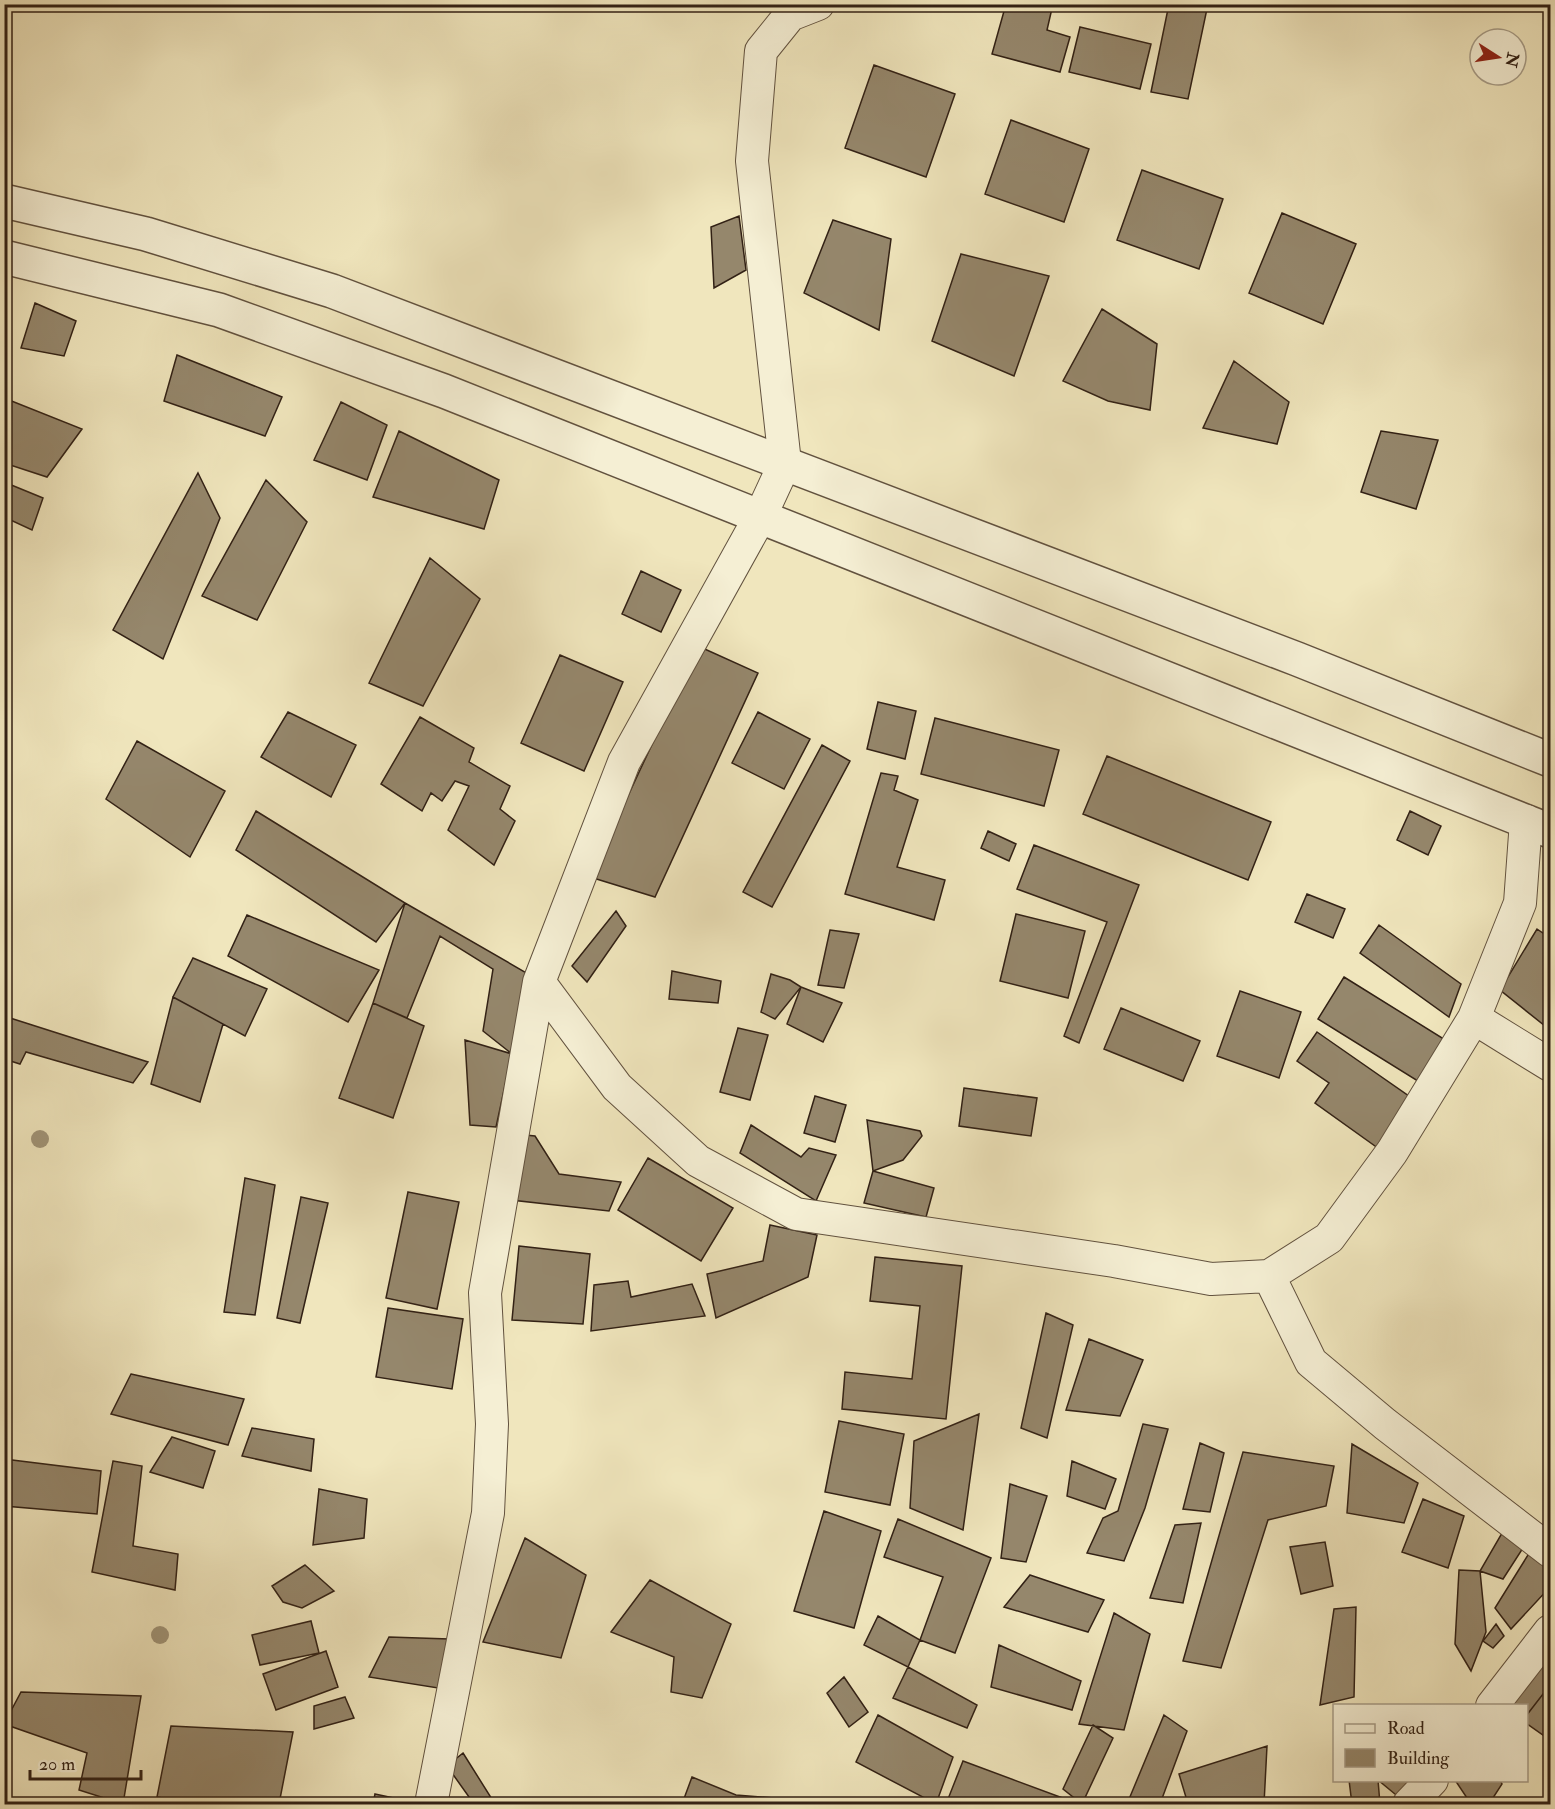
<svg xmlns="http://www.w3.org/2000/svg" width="1555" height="1809" viewBox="0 0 1555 1809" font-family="'IM FELL Double Pica',serif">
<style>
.building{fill:#95876c;stroke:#322115;stroke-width:1.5}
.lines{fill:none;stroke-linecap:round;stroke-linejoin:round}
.minor-casing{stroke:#62523f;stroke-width:34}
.tertiary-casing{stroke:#62523f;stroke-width:36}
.minor{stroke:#f5efd4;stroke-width:32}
.tertiary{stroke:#f5efd4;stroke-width:33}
.tree{fill:#a19578}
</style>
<rect width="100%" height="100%" fill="#f0e6bd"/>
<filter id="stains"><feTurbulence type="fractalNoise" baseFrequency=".00333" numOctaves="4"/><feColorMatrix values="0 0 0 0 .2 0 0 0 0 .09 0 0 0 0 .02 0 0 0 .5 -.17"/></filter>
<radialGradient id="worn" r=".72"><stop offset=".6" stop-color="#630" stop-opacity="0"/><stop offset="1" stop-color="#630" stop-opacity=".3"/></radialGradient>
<path class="building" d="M1006,4h47l-6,26 23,7 -10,35 -68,-18z
M1169,4h39l-20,95 -37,-7z
M1080,27l71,17 -11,45 -71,-17z
M874,65l81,29 -29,83 -81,-29z
M1011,120l78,29 -25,73 -79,-28z
M1142,170l81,29 -24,70 -82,-29z
M1282,213l74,31 -33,80 -74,-31z
M739,216l7,54 -32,18 -3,-61z
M833,220l58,19 -12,91 -75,-37z
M961,254l88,22 -35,100 -82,-35z
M35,303l41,18 -12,35 -43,-8z
M1102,309l55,35 -7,66 -42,-9 -45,-20z
M177,355l105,42 -17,39 -101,-35z
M1234,361l55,41 -12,42 -74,-16z
M4,398l78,31 -35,48 -43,-14z
M341,402l46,23 -20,55 -53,-20z
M399,431l100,49 -15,49 -111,-32z
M1381,431l57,9 -22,69 -55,-17z
M198,473l22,45 -57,141 -50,-29z
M266,480l41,42 -50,98 -55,-24z
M4,482l39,16 -11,32 -28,-13z
M430,558l50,41 -57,107 -54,-23z
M641,571l40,19 -20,42 -39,-18z
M698,646l60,27 -103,224 -65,-20z
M560,655l63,27 -39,89 -63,-28z
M878,702l38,9 -11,48 -38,-10z
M288,712l68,33 -25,52 -70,-40z
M758,712l52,27 -26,50 -52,-26z
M420,717l54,31 -5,14 41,24 -10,23 15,12 -21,44 -46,-35 21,-44 -14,-5 -13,20 -11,-8 -9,18 -41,-27z
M935,718l124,32 -15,56 -123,-32z
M137,741l88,50 -35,66 -84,-58z
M822,745l28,16 -78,146 -29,-15z
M1107,756l164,66 -23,58 -165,-66z
M881,773l17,3 -4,14 24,10 -21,67 48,13 -11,40 -89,-26z
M256,811l149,92 -29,39 -140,-92z
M1410,811l31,15 -13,29 -31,-15z
M988,831l28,13 -7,17 -28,-13z
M1034,845l105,40 -60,158 -15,-7 43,-114 -90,-33z
M1307,894l38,15 -12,29 -38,-16z
M405,903l125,72 -18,79 -29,-23 10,-62 -53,-33 -33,82 -34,-15z
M616,911l10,15 -39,56 -15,-16z
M1016,914l69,17 -17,67 -68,-17z
M247,915l132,55 -31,52 -120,-66z
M1379,925l82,59 -12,33 -89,-64z
M1537,929l13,9v92l-50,-40z
M830,930l29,4 -15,54 -26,-3z
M193,958l74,31 -22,47 -72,-39z
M672,971l49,10 -3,22 -49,-4z
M771,974l19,6 11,7 -26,32 -14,-7z
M1344,977l103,64 -26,42 -103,-64z
M801,987l41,16 -19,39 -36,-18z
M1240,991l61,21 -22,66 -62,-22z
M173,997l50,27 -23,78 -49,-18z
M373,1003l51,23 -31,92 -54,-20z
M1121,1008l79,33 -17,40 -79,-32z
M7,1017l141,45 -15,21 -107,-31 -6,12 -16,-5z
M738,1028l30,7 -18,65 -30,-8z
M1317,1032l99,69 -34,50 -67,-48 14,-20 -32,-22z
M465,1040l47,14 -16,73 -26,-2z
M964,1088l73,10 -6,38 -72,-10z
M815,1096l31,9 -11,37 -31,-9z
M867,1120l53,11 2,5 -19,24 -30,11z
M751,1125l50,32 8,-9 27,7 -20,46 -76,-48z
M525,1135l10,1 24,38 62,8 -12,29 -98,-11z
M648,1158l85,50 -32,53 -83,-51z
M873,1171l61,17 -8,29 -62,-14z
M245,1178l30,7 -20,130 -31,-3z
M408,1192l51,10 -22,107 -51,-11z
M301,1197l27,6 -28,120 -23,-5z
M770,1225l47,10 -9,42 -92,41 -9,-44 56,-13z
M519,1246l71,8 -7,70 -71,-4z
M875,1257l87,9 -16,153 -104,-10 3,-37 67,7 8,-73 -50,-5z
M628,1281l3,16 61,-13 13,32 -114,15 3,-46z
M388,1308l75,11 -11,70 -76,-12z
M1046,1313l27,12 -26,113 -26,-10z
M1089,1339l54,21 -23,56 -54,-6z
M131,1374l113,25 -16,46 -117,-31z
M979,1414l-16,116 -53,-22 4,-67z
M839,1421l65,13 -14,71 -65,-13z
M1143,1424l25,5 -23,79 -21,53 -37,-8 16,-35 15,-7z
M252,1428l62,11 -3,32 -69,-15z
M172,1437l43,14 -12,37 -53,-16z
M1200,1443l24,10 -14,59 -27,-3z
M1352,1444l66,39 -14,40 -57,-10z
M1243,1452l91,14 -8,40 -58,14 -47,148 -38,-7z
M4,1459l97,12 -4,43 -93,-8z
M113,1461l29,5 -9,80 45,8 -3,36 -83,-18z
M1072,1461l44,18 -11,30 -38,-13z
M1010,1484l37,12 -21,66 -25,-4z
M319,1489l48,10 -3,39 -51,7z
M1423,1499l41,17 -16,52 -46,-16z
M824,1511l57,20 -27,97 -60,-17z
M898,1519l93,39 -36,95 -35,-13 23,-63 -59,-20z
M1201,1523l-18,80 -33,-5 25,-73z
M1502,1533l21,15 -20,31 -23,-8z
M525,1538l61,37 -25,83 -78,-16z
M1325,1542l8,44 -32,8 -11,-47z
M1533,1547l17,26v14l-39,42 -16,-21z
M305,1565l29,26 -32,17 -19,-6 -11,-16z
M1459,1570l21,1 6,61 -15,39 -16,-27z
M1030,1575l74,25 -16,32 -84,-25z
M650,1580l81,44 -29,74 -31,-6 3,-35 -63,-25z
M1356,1607l-2,90 -34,8 14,-96z
M1114,1613l36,21 -26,96 -45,-6z
M878,1616l42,24 -12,27 -44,-22z
M311,1621l8,32 -59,12 -8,-30z
M1496,1624l8,12 -11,12 -10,-7z
M389,1637l60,2 -11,49 -69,-11z
M999,1645l82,36 -9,29 -81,-23z
M326,1651l12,36 -62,23 -13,-36z
M1550,1653v32l-24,31v-10h-18z
M908,1667l69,38 -10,23 -74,-30z
M844,1677l24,35 -19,15 -22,-34z
M1550,1685v55l-24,-17v-7z
M21,1692l120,4 -18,108 -44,-14 8,-37 -83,-29z
M345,1697l9,21 -40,11v-23z
M878,1715l75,42 -17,47 -80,-42z
M1164,1715l23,16 -27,73h-33z
M1093,1725l20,13 -31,66 -19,-15z
M171,1726l122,6 -14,72h-81l-41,-7z
M1267,1746l-3,58h-76l-9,-30z
M463,1753l32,51h-21l-27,-38z
M963,1761l105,39 -2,4h-107l-11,-5z
M692,1777l44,18 38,3 6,6h-98z
M1349,1780h29l2,24h-28z
M1378,1780h37l-14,19z
M1455,1780h45l2,4 -13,20h-18z
M375,1794l42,9 -44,1z"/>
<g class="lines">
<g class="minor-casing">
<path id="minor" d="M539,982l78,105 81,74 98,53 318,47 97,18 58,-3 60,-38 63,-86 82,-134 46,-115 6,-82
M1474,1018l76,47
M1269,1276l42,86 74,62 165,127
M1492,1706l58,-75
M431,1804l57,-291 4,-89 -7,-131 54,-311 85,-220 137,-247 24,-52 -33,-302 9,-110 29,-36 28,-11
M1409,1804l23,-24"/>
</g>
<g class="tertiary-casing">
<path id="tertiary" d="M4,201l142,33 186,57 965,368 253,101
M4,257l215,53 225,81 1106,440"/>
</g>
<use href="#minor" class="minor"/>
<use href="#tertiary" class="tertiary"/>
</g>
<g class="tree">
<circle cx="40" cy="1139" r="9"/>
<circle cx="160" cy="1635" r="9"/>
</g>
<rect width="1555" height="1809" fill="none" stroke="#f0e6bd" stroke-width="24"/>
<rect x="6" y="6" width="1543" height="1797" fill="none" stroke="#322115" stroke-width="3"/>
<rect x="12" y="12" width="1531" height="1785" fill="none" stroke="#322115" stroke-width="1.5"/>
<rect x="1333" y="1704" width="195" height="78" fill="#f5efd4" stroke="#a79d88" stroke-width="1.5"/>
<rect x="1345" y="1724" width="30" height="9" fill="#f5efd4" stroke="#a79d88" stroke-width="1.5"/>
<text x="1387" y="1734" font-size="18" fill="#322115">Road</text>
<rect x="1345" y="1749" width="30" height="18" fill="#95876c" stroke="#a79d88" stroke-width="1.5"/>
<text x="1387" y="1764" font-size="18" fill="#322115">Building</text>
<g transform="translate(1498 57) rotate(102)"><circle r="28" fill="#f5efd4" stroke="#a79d88" stroke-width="1.5"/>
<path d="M0-4.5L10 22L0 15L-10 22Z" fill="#8f2418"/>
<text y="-9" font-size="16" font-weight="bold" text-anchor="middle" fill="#322115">N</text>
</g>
<path d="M30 1770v9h111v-9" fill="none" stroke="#322115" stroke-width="3"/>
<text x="39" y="1770" font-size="18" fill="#322115" stroke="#f5efd4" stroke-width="4.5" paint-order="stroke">20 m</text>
<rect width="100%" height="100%" filter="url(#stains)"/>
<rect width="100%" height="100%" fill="url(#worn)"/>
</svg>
